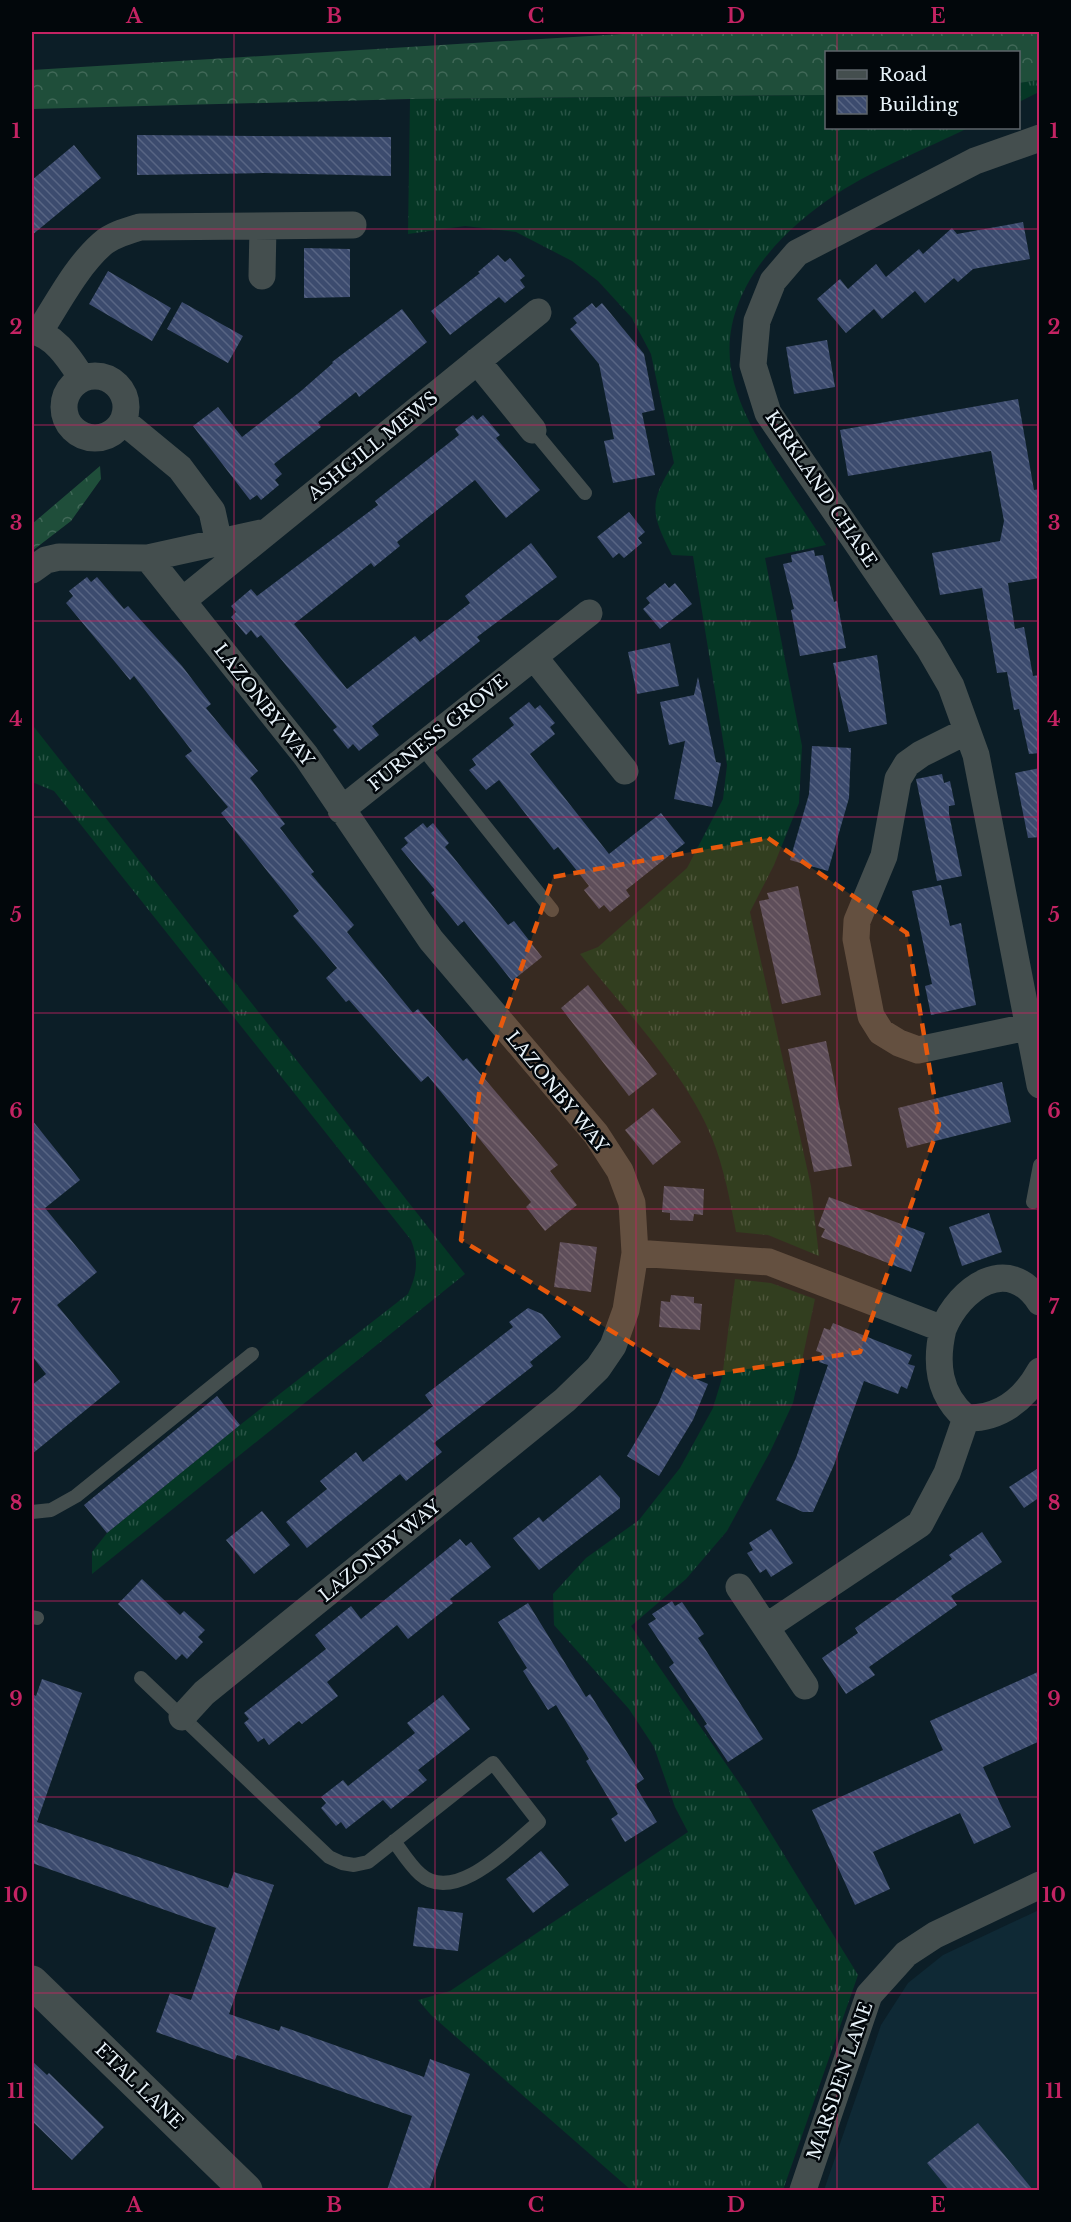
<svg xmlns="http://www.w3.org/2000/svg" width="1071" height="2222" viewBox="0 0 1071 2222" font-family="'Libre Baskerville',serif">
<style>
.built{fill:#0f2935}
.grass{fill:url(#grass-tufts)}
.forest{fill:url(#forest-crowns)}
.building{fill:url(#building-back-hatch)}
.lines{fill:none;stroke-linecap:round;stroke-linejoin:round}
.service{stroke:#444e4e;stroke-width:14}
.minor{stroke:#444e4e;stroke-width:27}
.tertiary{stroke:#444e4e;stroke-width:33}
.marked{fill:#e8590c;fill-opacity:0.2;stroke:#e8590c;stroke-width:4.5;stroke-dasharray:12 8;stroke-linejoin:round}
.grid{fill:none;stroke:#c42363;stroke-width:1.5;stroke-opacity:0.55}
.labels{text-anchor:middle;stroke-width:5;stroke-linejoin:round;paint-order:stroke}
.street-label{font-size:18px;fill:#e8f3fa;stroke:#02070b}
.neatline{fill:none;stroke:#c42363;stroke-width:2}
.grid-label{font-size:20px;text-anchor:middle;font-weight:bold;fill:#c42363}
</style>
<defs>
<pattern id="grass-tufts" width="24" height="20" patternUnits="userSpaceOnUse" patternTransform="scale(1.5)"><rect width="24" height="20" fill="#053725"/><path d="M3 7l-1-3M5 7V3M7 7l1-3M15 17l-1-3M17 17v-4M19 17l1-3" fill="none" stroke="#295446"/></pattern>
<pattern id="forest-crowns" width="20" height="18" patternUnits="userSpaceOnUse" patternTransform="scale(1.5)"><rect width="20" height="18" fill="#1f4e3a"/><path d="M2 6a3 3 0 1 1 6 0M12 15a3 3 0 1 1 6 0" fill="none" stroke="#406857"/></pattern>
<pattern id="building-back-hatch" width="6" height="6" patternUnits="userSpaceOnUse" patternTransform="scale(1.5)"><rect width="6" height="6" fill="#3c4b6e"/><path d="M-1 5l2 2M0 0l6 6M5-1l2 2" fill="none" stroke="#586584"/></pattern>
</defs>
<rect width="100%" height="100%" fill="#0c1e27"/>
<path class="built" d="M1039,1910v280h-215l57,-165 27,-42 35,-28z"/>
<path class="grass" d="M1039,80v12l-20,10 -1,-19z
M826,95v33h142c-40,20 -93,41 -130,65 -63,41 -126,109 -104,190 15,54 62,114 92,162l-61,13 37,188 -3,57 -25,62 -24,47 61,274 8,70 -51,-21 -32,-3c-6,-32 -12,-64 -24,-94 -26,-65 -88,-129 -132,-184l18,-7 89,-79 36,-69 4,-34 -34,-209 -21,-1c-21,-41 -24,-52 2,-92l-23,-109 -19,-36 -34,-37 -26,-20 -56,-29 -51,-6 -57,8 2,-135z
M34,727l431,547 -373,300v-22l15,-19 133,-108 168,-131c9,-20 11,-33 3,-54l-357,-449 -22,-9v-53z
M735,1279l36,4 44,16 -22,104 -23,49 -43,79 -41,48 -55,47 115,167 112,182 -75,215h-152l-200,-175 -13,-15 32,-9 238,-159 -13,-25 -21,-60 -25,-38 -75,-84 -1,-31 33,-36 53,-38 41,-52 33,-60 9,-30z"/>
<path class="forest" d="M655,32h384v48l-20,3 -1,-31h-192v43l-416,4 -378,10v-39z
M100,466l1,13 -30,42 -39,30v-27z"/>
<path class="building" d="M137,135l254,2v39l-127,-3 -127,2z
M74,145l27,33 -69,57v-55z
M1023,222l7,37 -57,10 -15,13 -4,-4 -29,25 -10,-12 -33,28 -8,-10 -28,24 -29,-34 23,-20 8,10 28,-25 10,13 33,-28 4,5 29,-26 5,6z
M304,248l46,1v48l-46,1z
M498,255l7,7 5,-4 15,18 -5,4 5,7 -20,16 -6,-6 -49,38 -19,-24 49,-38 -2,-1z
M108,271l63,37 -19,33 -63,-37z
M182,302l61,34 -15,27 -61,-34z
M592,303l4,5 6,-5 42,51 11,56 -13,3 13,62 -42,8 -9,-42 10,-2 -15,-75 -29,-35 7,-6 -4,-5z
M402,309l25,33 -68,55 -3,-5 -38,30 3,5 -47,37 8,10 -7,6 4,5 -18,15 -4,-5 -7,5 -57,-74 25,-19 24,30 59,-46 32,-28 -1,-1z
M827,340l8,47 -41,7 -8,-47z
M1018,399l16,91 6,-1v89l-32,5 7,46 9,-2 9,49 7,-1v78l-11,1 -10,-45 -5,1 -7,-38 -10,1 -15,-85 -42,7 -8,-42 68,-12 4,-20 -13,-70 -143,25 -8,-46z
M473,415l4,5 6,-5 17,20 -4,3 44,52 -34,28 -31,-38 -78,62 3,4 -26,21 -3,-4 -77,61 53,65 68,-53 5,6 50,-39 -5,-7 66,-53 26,34 -80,60 3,4 -108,85 7,9 -20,16 -6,-7 -5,5 -15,-19 4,-3 -76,-92 -4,3 -6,-8 -5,5 -15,-18 5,-5 -5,-6 20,-17 6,7 121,-91 -3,-4 84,-66 -4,-6z
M629,512l16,20 -7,6 4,5 -18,15 -5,-5 -6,5 -16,-21z
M814,550l1,6 8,-1 11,47 3,-1 9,47 -46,8 -9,-46 3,-1 -11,-45 9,-2 -1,-7z
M87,577l4,5 6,-5 27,32 4,-3 54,60 29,38 -5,4 52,63 -8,7 35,46 -5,4 34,44 -3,2 43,51 -7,7 66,81 5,-4 45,52 4,-3 91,107 -8,6 27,34 -32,26 -19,-24 5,-5 -103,-126 -7,6 -72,-82 -3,2 -20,-24 11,-10 -44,-52 6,-5 -78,-98 7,-6 -43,-51 7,-5 -58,-75 -4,4 -64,-77 7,-7 -4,-5z
M665,583l4,5 6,-5 17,21 -32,25 -17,-20 7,-6 -4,-5z
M670,643l9,43 -42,8 -9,-42z
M877,655l10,69 -38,8 -16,-69z
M698,677l18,85 5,1 -9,44 -38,-8 11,-58 -16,4 -9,-43 34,-7z
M529,702l6,7 5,-4 15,18 -5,4 5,7 -25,20 79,100 52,-41 24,30 -59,47 4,6 -20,16 -6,-7 -5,4 -15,-19 5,-4 -31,-39 -4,3 -55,-70 -13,10 -17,-20 7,-5 -4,-6 42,-34 -5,-7z
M812,746l39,2 -2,50 -21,73 -38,-11 19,-66z
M1040,768v69l-12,1 -13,-65z
M942,774l2,9 6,-2 5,24 -6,1v8l13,62 -25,5 -21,-102z
M423,823l4,5 6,-5 16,20 -4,4 63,78 6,-4 28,36 -30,24 -48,-60 -6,5 -27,-33 4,-3 -34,-41 7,-6 -4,-5z
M941,885l9,41 11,-3 15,82 -45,10 -6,-29 7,-2 -20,-93z
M798,886l23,109 -39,9 -23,-103 10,-2 -2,-6z
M588,985l69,89 -28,22 -68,-88z
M826,1041l26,125 -38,6 -26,-123z
M1002,1082l9,40 -104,26 -9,-40z
M653,1108l28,34 -28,23 -28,-35z
M32,1120l48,60 -35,28 52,64 -40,33 63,77 -88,72v-69l14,-11 -14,-18z
M664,1186l40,3 -1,26 -9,-1 -1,7 -23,-1v-7l-8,-1z
M829,1197l96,36 -14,39 -90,-35 4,-8 -7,-3z
M989,1213l13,39 -40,14 -13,-39z
M560,1242l37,5 -6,45 -37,-5z
M671,1295l23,2v6l8,1 -2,26 -41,-3 2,-26 9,1z
M528,1308l14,6 19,23 -31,25 3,4 -99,77 8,9 -36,29 -6,-7 -93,74 -21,-26 41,-33 -7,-8 36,-29 7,10 70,-56 -8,-11 88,-68 -4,-5z
M833,1323l79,32 -4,9 7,2 -8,23 -6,-3 -3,8 -34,-13 -30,84 -21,47h-10l-27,-12 20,-42 32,-93 -9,-3 3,-9 -6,-2 8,-23 6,2z
M673,1369l35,15 -15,36 -34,56 -32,-20 32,-54z
M217,1396l23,29 -133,108 -23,-28z
M1040,1467v30l-16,11 -15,-21z
M600,1475l20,23v10l-81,62 -26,-32 26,-21 4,5z
M262,1511l28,34 -36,29 -28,-34z
M771,1529l22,34 -22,14 -5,-8 -6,4 -13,-20 6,-3 -4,-7z
M982,1532l20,30 -51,34 6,9 -88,62 6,8 -29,19 -24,-36 36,-25 -3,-5 97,-69 -3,-4z
M460,1539l6,7 5,-4 20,25 -41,32 3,4 -45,36 -11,-14 -70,57 11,14 -36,28 -3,-3 -30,24 -5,-7 -6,4 -14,-19 5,-4 -5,-6 82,-64 -11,-14 36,-29 10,13z
M142,1579l38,36 4,-4 21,19 -7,7 5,5 -16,17 -5,-5 -6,6 -58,-56z
M672,1601l3,5 7,-4 22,32 -6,4 65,101 -35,23 -24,-36 3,-2 -38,-57 5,-4 -26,-39 8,-5 -4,-5z
M528,1603l58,94 4,-3 54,85 -9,6 22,37 -32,20 -14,-23 7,-5 -32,-53 3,-2 -33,-54 -8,5 -25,-39 4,-3 -29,-46z
M1040,1671v70l-57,26 28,60 -37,17 -14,-31 -87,39 17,37 -35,16 -43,-95 131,-60 -13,-29z
M42,1679l40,14 -45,129 191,66 6,-16 40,13 -45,129 50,17 2,-5 143,51 6,-18 40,15 -41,116h-42l25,-74 -175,-61 -2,5 -79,-28 14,-39 21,7 25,-72 -184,-65v-169l4,2z
M443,1695l27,34 -52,41 9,10 -36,29 -8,-9 -37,29 -5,-7 -5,4 -15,-18 5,-5 -5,-6 22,-17 5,6 67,-53 -8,-10z
M541,1851l28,34 -36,28 -27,-34z
M418,1907l45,6 -5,38 -45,-5z
M32,2061l15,14 2,-2 55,54 -32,33 -40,-39z
M978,2123l55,67h-84l-22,-27z"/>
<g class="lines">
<path class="service" d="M533,430l52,63
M421,746l131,164
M1033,1202l7,-37
M32,1512l19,-2 25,-14 176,-142
M32,1617l5,1
M141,1678l188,179 13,6 12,2 14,-3 125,-99 46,59c-27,22 -84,84 -119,52 -10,-9 -18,-22 -26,-33"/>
<path class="minor" d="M1040,138l-65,23 -178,92 -24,28 -16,40 -4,44 15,48 161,235 22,38 25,69 64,330
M262,276l1,-50
M32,331c23,4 38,29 50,47
M39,332c19,-29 37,-65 63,-88 10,-9 25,-13 38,-17l213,-2
M477,361l56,69
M64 407a31 31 0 1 1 62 0a31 31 0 1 1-62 0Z
M123,421l57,47 32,43 7,32
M148,558l158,198 125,184 165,194 24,37 12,32 3,50 -9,57 -13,36 -15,22 -33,32 -361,293 -22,24
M32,570l14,-10 13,-3 89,1 113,-25
M182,601l356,-289
M534,657l91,114
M967,731l-46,23 -14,10 -9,15 -14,77 -27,65 -1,18 15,77 10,16 18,11 19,7 109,-23
M341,810l248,-197
M635,1253l134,9 174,67c-8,34 -5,65 23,89l-19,55 -27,51 -154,103
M943,1329c17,-41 65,-76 97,-27
M966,1418c33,1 58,-18 74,-47
M739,1587l66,99
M803,2190l66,-195 37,-41 29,-19 105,-50"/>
<path class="tertiary" d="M32,1982l214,208"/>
</g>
<path class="marked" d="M768,838l139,95 32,192 -79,227 -171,26 -228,-138 19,-154 73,-209z"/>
<path class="grid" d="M234,32v2158M435,32v2158M636,32v2158M837,32v20M837,128v2062M32,229h1008M32,425h1008M32,621h1008M32,817h1008M32,1013h1008M32,1209h1008M32,1405h1008M32,1601h1008M32,1797h1008M32,1993h1008"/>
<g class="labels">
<g class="street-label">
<text transform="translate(373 446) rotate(-39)" y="6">ASHGILL MEWS</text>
<text transform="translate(821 489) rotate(56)" y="6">KIRKLAND CHASE</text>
<text transform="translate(264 705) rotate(52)" y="6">LAZONBY WAY</text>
<text transform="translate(438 733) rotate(-39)" y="6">FURNESS GROVE</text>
<text transform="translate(557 1092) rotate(51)" y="6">LAZONBY WAY</text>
<text transform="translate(380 1551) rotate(-39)" y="6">LAZONBY WAY</text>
<text transform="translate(840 2081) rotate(-71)" y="6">MARSDEN LANE</text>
<text transform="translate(139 2086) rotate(44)" y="6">ETAL LANE</text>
</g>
</g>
<rect width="1071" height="2222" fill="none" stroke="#02070b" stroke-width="66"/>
<rect x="825" y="51" width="195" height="78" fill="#02070b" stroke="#5e656b" stroke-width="1.5"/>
<rect x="837" y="70" width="30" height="9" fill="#444e4e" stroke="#5e656b" stroke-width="1.5"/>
<text x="879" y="81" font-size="18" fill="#e8f3fa">Road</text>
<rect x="837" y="96" width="30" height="18" fill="url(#building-back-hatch)" stroke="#5e656b" stroke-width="1.5"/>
<text x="879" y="111" font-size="18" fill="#e8f3fa">Building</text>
<rect x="33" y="33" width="1005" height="2156" class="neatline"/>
<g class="grid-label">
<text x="134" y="23">A</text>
<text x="334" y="23">B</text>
<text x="536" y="23">C</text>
<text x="736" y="23">D</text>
<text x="938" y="23">E</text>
<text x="16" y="138">1</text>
<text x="1054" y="138">1</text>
<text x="16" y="334">2</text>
<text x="1054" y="334">2</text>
<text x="16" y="530">3</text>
<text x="1054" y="530">3</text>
<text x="16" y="726">4</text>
<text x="1054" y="726">4</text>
<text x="16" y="922">5</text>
<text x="1054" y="922">5</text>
<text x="16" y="1118">6</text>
<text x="1054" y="1118">6</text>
<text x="16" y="1314">7</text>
<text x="1054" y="1314">7</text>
<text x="16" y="1510">8</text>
<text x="1054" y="1510">8</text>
<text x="16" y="1706">9</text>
<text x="1054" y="1706">9</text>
<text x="16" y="1902">10</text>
<text x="1054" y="1902">10</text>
<text x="16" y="2098">11</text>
<text x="1054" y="2098">11</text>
<text x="134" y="2212">A</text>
<text x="334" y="2212">B</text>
<text x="536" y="2212">C</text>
<text x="736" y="2212">D</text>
<text x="938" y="2212">E</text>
</g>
</svg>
